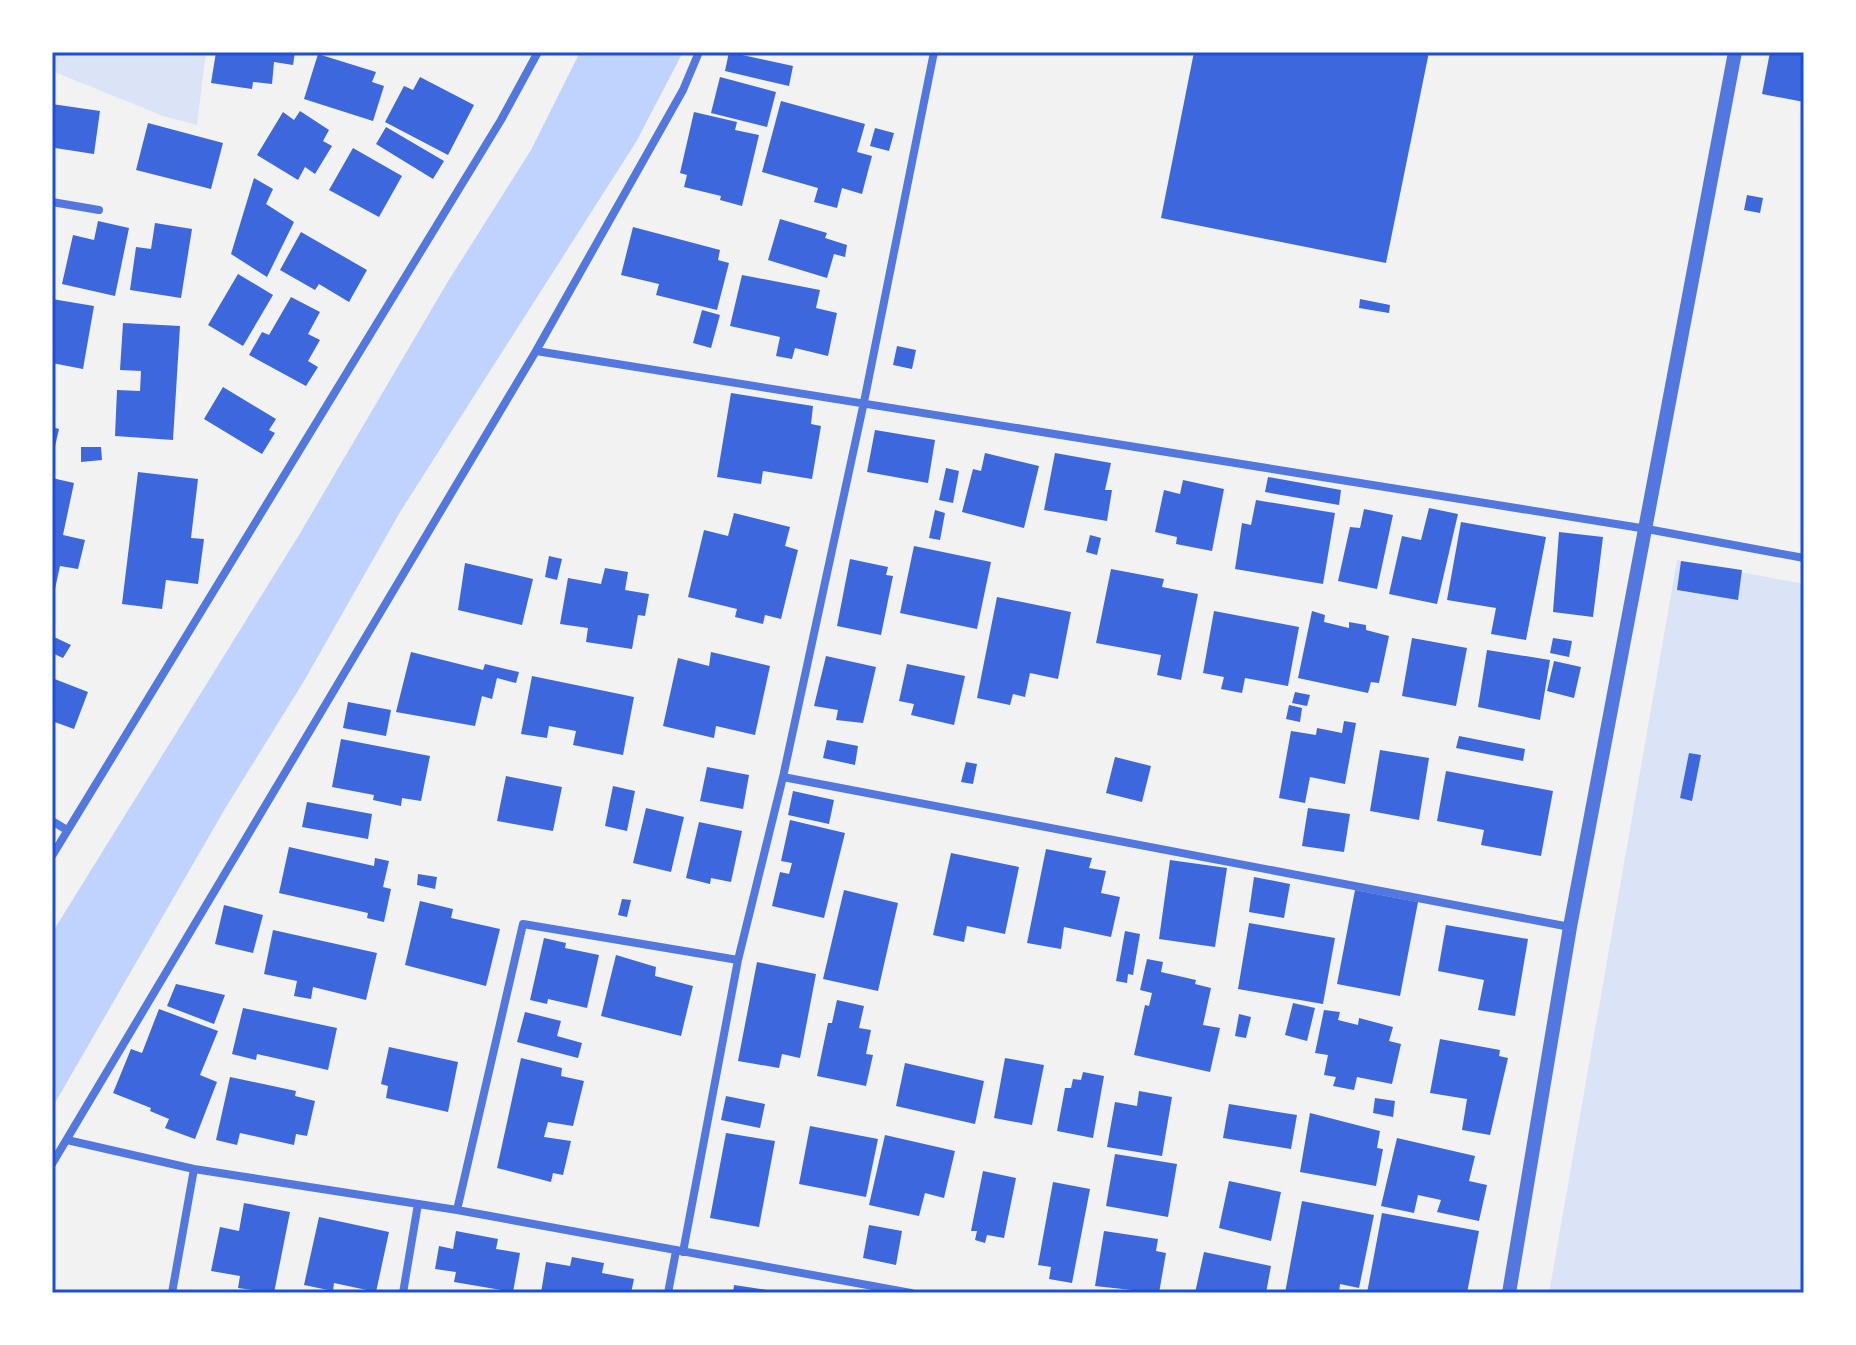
<svg xmlns="http://www.w3.org/2000/svg" width="1856" height="1345" viewBox="0 0 1856 1345" font-family="Manrope,sans-serif">
<style>
.green{fill:#dbe4f7}
.water{fill:#bfd3fe}
.building{fill:#3d67dc}
.lines{fill:none;stroke-linecap:round;stroke-linejoin:round}
.minor{stroke:#5277de;stroke-width:8}
.tertiary{stroke:#5277de;stroke-width:14}
.neatline{fill:none;stroke:#1d4ed8;stroke-width:3}
</style>
<rect width="100%" height="100%" fill="#f2f2f2"/>
<path class="green" d="M52,52h154l-9,73 -34,-9 -111,-45z
M1677,560l127,24v709h-255z"/>
<path class="water" d="M580,52h103l-47,90 -236,370 -96,169 -78,126 -174,301v-175l247,-398 148,-252 84,-133z"/>
<path class="building" d="M216,52h79l-2,13 -19,-3 -2,22 -19,-2 -1,7 -41,-6z
M729,52l64,14 -4,20 -64,-15z
M1194,52h235l-43,211 -225,-45z
M1770,52h34v50l-42,-8z
M318,54l58,18 -4,10 12,4 -11,35 -69,-22z
M420,77l54,28 -26,50 -63,-33 19,-36 9,4z
M720,77l56,15 -9,35 -56,-14z
M781,101l84,23 -8,28 15,4 -10,38 -20,-6 -5,20 -23,-6 4,-14 -56,-16z
M52,104l48,7 -6,43 -39,-6 -3,7z
M300,111l29,19 -6,11 9,5 -17,28 -10,-7 -7,13 -41,-25 26,-43 11,8z
M694,112l43,10 -2,8 24,5 -17,71 -22,-6 1,-4 -37,-9 3,-12 -7,-2z
M148,123l75,20 -12,46 -75,-19z
M386,127l58,34 -11,18 -57,-35z
M875,128l19,5 -5,18 -19,-5z
M353,148l49,28 -23,41 -50,-27z
M254,178l19,11 -7,15 28,18 -27,55 -36,-23z
M1747,195l16,3 -3,15 -16,-3z
M780,219l47,14 -2,5 22,7 -2,12 -11,-3 -7,24 -59,-18z
M98,221l31,7 -14,68 -53,-12 11,-49 21,5z
M155,223l37,6 -11,69 -51,-8 6,-43 15,2z
M633,227l87,23 -2,10 11,3 -12,47 -61,-15 3,-11 -38,-9z
M301,232l66,38 -18,32 -30,-18 -4,6 -35,-20z
M238,274l35,21 -30,51 -35,-21z
M742,275l78,15 -4,18 21,5 -9,43 -33,-8 -3,11 -16,-3 4,-19 -50,-11z
M291,297l29,15 -12,22 12,6 -12,21 10,6 -12,19 -57,-31 13,-23 7,3z
M52,299l42,7 -11,63 -31,-6z
M1360,299l30,6 -1,8 -30,-5z
M702,310l18,5 -9,33 -18,-5z
M123,323l57,3 -7,114 -58,-4 2,-46 23,1 1,-20 -21,-1z
M897,346l19,4 -4,19 -19,-4z
M223,387l53,32 -7,11 6,3 -13,21 -58,-35z
M731,393l82,13 -2,18 10,2 -9,53 -49,-8 -2,13 -44,-7z
M52,427l7,2 -6,26h-1z
M875,430l60,10 -7,43 -61,-11z
M81,447h20l1,13 -21,2z
M985,453l54,13 -15,62 -62,-16 11,-43 8,2z
M1055,453l56,10 -6,27h7l-5,31 -63,-11z
M946,468l13,3 -6,32 -14,-3z
M138,472l60,7 -7,59 13,1 -6,45 -32,-4 -4,29 -40,-5z
M1268,477l73,13 -2,15 -74,-13z
M52,478l22,5 -11,52 22,5 -7,29 -18,-3 -7,32z
M1183,480l41,9 -12,62 -36,-7 1,-7 -22,-5 9,-42 16,4z
M1256,500l79,13 -12,71 -88,-15 7,-46 9,2z
M1429,508l29,6 -21,90 -48,-10 13,-58 19,4z
M1364,509l29,6 -16,74 -39,-8 12,-54 10,1z
M935,510l10,3 -5,27 -11,-2z
M734,513l56,14 -5,19 13,4 -17,69 -16,-4 -2,9 -28,-7 2,-8 -49,-12 16,-67 24,6z
M1461,522l85,15 -20,103 -35,-6 5,-26 -49,-8z
M1559,532l44,5 -10,80 -40,-5z
M1090,535l11,3 -4,17 -11,-3z
M914,546l77,16 -14,67 -77,-16z
M549,556l13,3 -5,21 -12,-3z
M850,559l38,8 -2,8 7,1 -12,59 -44,-9z
M1681,561l61,9 -4,30 -61,-10z
M465,563l68,16 -11,46 -64,-15z
M605,568l23,4 -3,18 24,4 -4,22 -7,-1 -6,34 -46,-7 2,-14 -28,-4 8,-46 33,6z
M1111,569l53,10 -2,8 36,7 -17,86 -24,-5 4,-20 -65,-12z
M997,597l74,15 -13,67 -28,-6 -5,24 -12,-3 -3,11 -33,-7z
M1214,611l85,16 -11,59 -43,-8 -3,15 -21,-4 3,-12 -21,-4z
M1312,611l13,4 -1,7 25,6v-6l17,3v5l23,6 -10,47 -8,-1 -3,11 -70,-15z
M52,636l19,9 -8,13 -11,-5z
M1412,638l55,10 -11,58 -54,-10z
M1553,638l19,3 -3,16 -19,-4z
M1487,650l63,10 -10,60 -62,-13z
M411,652l72,18 2,-6 34,8 -3,11 -19,-5 -5,21 -10,-3 -7,30 -79,-14z
M711,652l59,14 -15,69 -39,-9 -2,12 -51,-12 15,-68 31,8z
M826,656l50,11 -13,56 -27,-3 2,-10 -24,-4z
M1554,661l27,6 -7,31 -27,-7z
M907,664l58,12 -11,49 -43,-10 3,-11 -15,-3z
M532,676l102,21 -11,58 -50,-10 3,-14 -27,-5 -2,12 -26,-4z
M52,678l36,14 -14,37 -22,-8z
M1295,692l15,3 -3,11 -15,-3z
M348,702l43,8 -5,26 -43,-8z
M1289,705l13,3 -2,14 -14,-3z
M1344,721l12,2 -11,61 -35,-7 -5,26 -26,-5 12,-67 25,4 1,-7 25,5z
M1459,736l66,13 -2,12 -67,-13z
M341,739l89,17 -9,45 -19,-3 -1,8 -28,-6 1,-5 -42,-8z
M827,740l31,6 -3,19 -32,-7z
M1380,750l49,8 -10,62 -49,-9z
M1689,753l12,2 -9,46 -12,-3z
M1115,757l36,9 -9,36 -36,-9z
M966,762l11,2 -4,20 -12,-2z
M707,767l42,8 -6,34 -43,-8z
M1446,771l107,20 -12,65 -60,-11 3,-15 -47,-9z
M506,776l56,11 -9,44 -56,-10z
M613,786l22,5 -8,40 -22,-5z
M793,791l41,9 -5,24 -41,-9z
M307,802l65,12 -4,25 -66,-12z
M646,808l38,9 -13,55 -38,-9z
M1308,808l42,6 -6,38 -42,-6z
M790,820l55,13 -21,85 -52,-12 8,-34 9,2 3,-11 -11,-2z
M699,822l43,9 -11,51 -20,-4 -1,6 -24,-6z
M289,847l85,19 1,-8 14,3 -6,26 8,2 -7,33 -17,-4 1,-5 -89,-20z
M1046,849l46,9 -3,10 17,3 -5,22 19,4 -9,40 -47,-10 -3,22 -34,-6z
M951,853l68,14 -14,67 -38,-8 -3,16 -31,-7z
M1170,860l57,8 -12,79 -56,-8z
M418,874l19,3 -2,12 -18,-4z
M1254,877l36,7 -6,34 -35,-6z
M844,890l54,13 -20,88 -55,-12z
M1355,890l63,12 -18,94 -63,-12z
M622,899l9,1 -4,17 -9,-2z
M420,901l33,8 -2,9 49,11 -14,57 -81,-21z
M224,905l39,10 -10,38 -38,-9z
M1249,923l86,15 -12,66 -85,-15z
M1446,925l82,14 -13,77 -37,-6 6,-30 -46,-9z
M273,930l104,23 -11,47 -53,-13 -2,12 -17,-3 3,-15 -33,-7z
M1125,931l15,3 -7,41 -5,-1 -1,9 -11,-2z
M544,938l22,5 -1,5 34,7 -12,53 -39,-9 -1,5 -17,-4z
M616,955l40,12 -1,9 38,10 -12,50 -80,-20z
M1147,959l16,3 -2,10 35,8 -1,4 16,4 -8,37 17,3 -10,44 -76,-17 11,-50 4,1 3,-13 -12,-3z
M757,962l59,12 -16,84 -18,-4 -3,14 -41,-7z
M176,984l49,11 -11,29 -47,-18z
M837,1000l27,6 -5,22 12,2 -5,24 7,1 -7,31 -49,-10 11,-53h4z
M1293,1003l22,5 -8,33 -22,-6z
M243,1008l94,20 -9,42 -71,-16 -1,6 -24,-6z
M159,1009l59,22 -18,44 17,7 -22,57 -30,-11 4,-9 -19,-8 1,-3 -38,-15 18,-44 11,4z
M1324,1010l16,2 -2,8 20,5 1,-7 34,9 -4,14 12,3 -9,40 -35,-7 -3,13 -21,-4 3,-9 -12,-2 4,-20 -13,-2z
M525,1012l36,9 -4,15 25,7 -4,15 -61,-16z
M1239,1014l12,3 -5,21 -11,-2z
M1440,1039l60,11 -1,6 9,2 -18,77 -28,-5 5,-31 -37,-6z
M389,1047l69,15 -10,50 -62,-14 2,-12 -7,-2z
M521,1058l41,10 -1,8 23,5 -11,45 -25,-4 -4,15 27,4 -8,34 -10,-2 -2,9 -54,-14z
M1005,1058l39,7 -12,60 -38,-7z
M905,1063l79,18 -9,43 -79,-18z
M1083,1072l21,4 -11,62 -36,-7 8,-43h6l2,-9 8,1z
M230,1077l66,14 -1,5 20,5 -8,35 -11,-2 -2,11 -54,-12 -3,12 -21,-5z
M1139,1091l33,6 -10,59 -55,-9 8,-45 22,4z
M726,1096l39,8 -5,24 -39,-8z
M1375,1098l20,3 -2,16 -20,-4z
M1229,1104l68,11 -6,34 -68,-11z
M1310,1113l70,18 -3,17 6,1 -7,37 -76,-14z
M810,1126l68,13 -12,58 -67,-13z
M726,1133l49,8 -16,86 -49,-9z
M885,1135l70,16 -11,47 -19,-5 -6,23 -50,-11z
M1397,1138l78,18 -6,25 18,4 -8,36 -42,-9 4,-12 -23,-5 -4,18 -33,-7z
M1115,1154l62,10 -9,53 -62,-11z
M983,1171l33,7 -12,60 -17,-3 -2,8 -10,-3 2,-9h-6z
M1229,1181l52,11 -10,49 -52,-13z
M1053,1182l37,7 -18,94 -23,-4 2,-12 -13,-2z
M1302,1201l72,14 -15,73 -19,-4 -1,9h-54z
M244,1203l46,9 -16,81 -36,-5 2,-12 -29,-5 9,-44 19,4z
M1382,1213l97,18 -12,62 -61,-3v3h-39z
M319,1217l70,15 -13,60 -42,-9 -1,8 -29,-6z
M869,1225l33,6 -6,34 -33,-7z
M456,1231l42,8 -2,10 24,4 -7,39 -59,-10 2,-10 -21,-3 4,-23 14,3z
M1104,1231l54,8 -2,12 10,2 -7,40 -64,-7z
M1204,1252l67,14 -5,27h-71z
M572,1257l32,6 -2,10 32,6 -3,14h-90l5,-31 24,4z
M734,1285l40,6v2h-41z"/>
<g class="lines">
<path class="minor" d="M52,202l47,8
M536,351l1111,178 157,29
M783,777l787,150
M52,821l15,9
M52,856l449,-736 37,-68
M67,1140l127,29 263,41 454,83
M52,1164l484,-813 147,-261 16,-38
M457,1210l66,-286 215,36
M683,1252l55,-292 45,-183 81,-375 70,-350
M172,1293l22,-124
M403,1293l15,-89
M668,1293l8,-42"/>
<path class="tertiary" d="M1509,1293l61,-366 165,-875"/>
</g>
<rect width="1856" height="1345" fill="none" stroke="#ffffff" stroke-width="108"/>
<rect x="54" y="54" width="1748" height="1237" class="neatline"/>
</svg>
